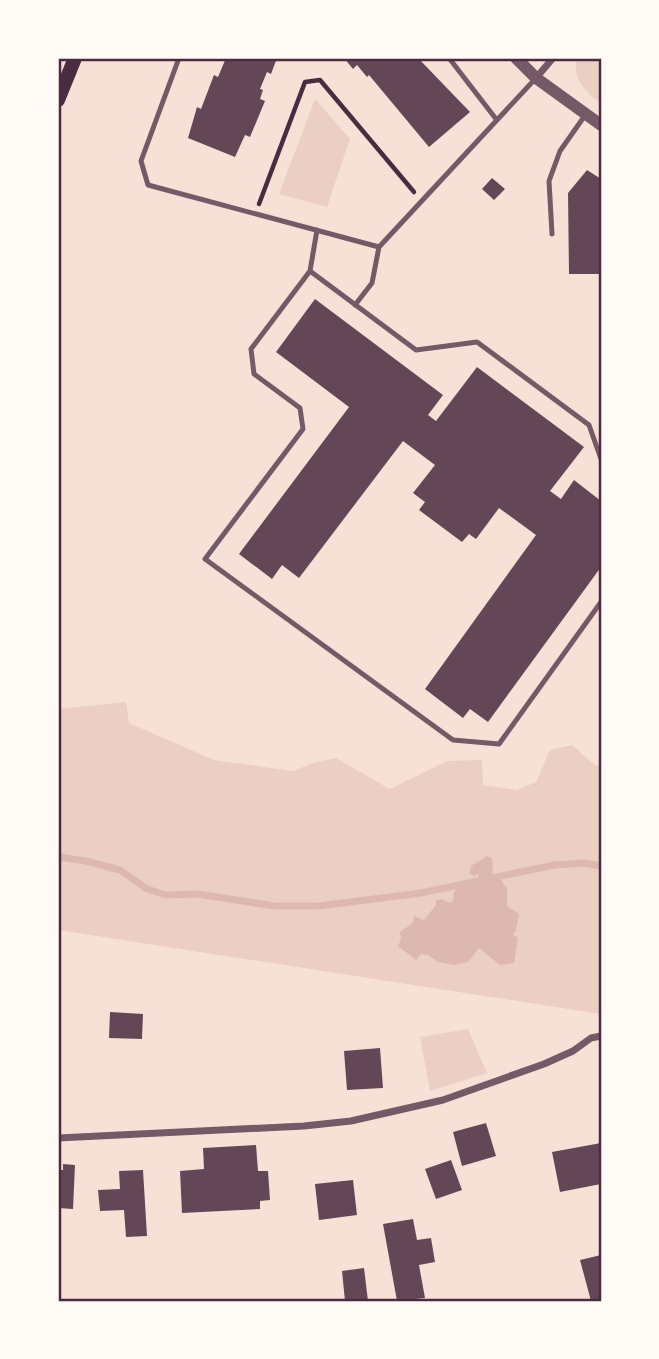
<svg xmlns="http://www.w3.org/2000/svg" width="659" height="1359" viewBox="0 0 659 1359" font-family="'Open Sans',sans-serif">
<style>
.green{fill:#ebcfc5}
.water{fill:#dcb8b0}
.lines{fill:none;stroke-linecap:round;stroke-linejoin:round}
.stream{stroke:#dcb8b0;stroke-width:7}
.building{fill:#644757}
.path{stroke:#4a2c40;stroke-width:4.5}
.service{stroke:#755966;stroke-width:5}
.minor{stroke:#755966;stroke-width:7}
.tertiary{stroke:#755966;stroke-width:12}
.secondary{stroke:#4a2c40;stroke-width:14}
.neatline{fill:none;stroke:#4a2c40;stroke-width:2.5}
</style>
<rect width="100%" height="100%" fill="#f7e1d7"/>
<path class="green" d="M577,58h24v45c-15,-10 -30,-25 -24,-45z
M315,99l35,40 -23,68 -48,-13z
M126,702l3,21 85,37 79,11 20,-8 23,-5 54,31 57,-28 35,-1 1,25 33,5 20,-8 14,-32 22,-5 24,21 5,-2v250l-543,-84v-221z
M468,1029l19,44 -57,18 -10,-54z"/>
<path class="water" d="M487,856l5,2 1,19 3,2 4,-1 7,11v17l12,8 -3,17 -3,3 5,4 -4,25 -14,2 -21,-17 -11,14 -14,3 -16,-3 -10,-7 -7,-1 -5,6 -18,-14 3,-7 -1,-7 13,-9 1,-7 10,4 12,-15v-5l6,-1 7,4 4,-2c0,-18 11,-15 24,-21l2,-6 -5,2 -4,-2 1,-8z"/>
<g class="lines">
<path class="stream" d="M58,857l28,4 34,9 27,19 19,6 32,-1 76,12h44l103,-13 133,-28 30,-2 17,3"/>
</g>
<path class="building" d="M226,58h51l-6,16 -4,-2 -7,17 3,1 -3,9 5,2 -15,36 -5,-2 -10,22 -47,-19 9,-31 4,2 13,-34 4,2z
M344,58h74l52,54 -41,35 -60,-72 -2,2 -10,-12 -4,4z
M587,170l14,9v95h-32l-1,-81z
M492,178l13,11 -11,11 -12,-11z
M315,299l128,96 -15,20 8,6 41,-54 107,80 -34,44 11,8 13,-19 27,21v66l-113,155 -18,-13 -7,9 -38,-29 111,-154 -37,-27 -23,31 -7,-5 -7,8 -43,-32 6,-8 -12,-9 22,-28 -32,-24 -104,137 -17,-13 -10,14 -33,-25 110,-147 -73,-55z
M110,1012l33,2 -1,25 -33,-1z
M380,1048l3,40 -36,2 -3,-39z
M486,1123l10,33 -34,10 -9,-34z
M601,1143v41l-41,8 -8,-40z
M256,1145l2,26h10l2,29 -10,1v8l-78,4 -2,-42 24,-2 -1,-21z
M451,1160l11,30 -26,9 -11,-30z
M63,1164l12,1 -2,44 -15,-1v-38h5z
M143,1170l4,66 -21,1 -2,-27 -24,1 -2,-21 22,-1 -1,-18z
M353,1180l4,35 -38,5 -4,-36z
M413,1219l4,21 14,-2 4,24 -16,3 6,33 -28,3 -14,-77z
M601,1255v46h-10l-11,-41z
M364,1268l4,33h-23l-3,-30z"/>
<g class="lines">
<path class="path" d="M259,204l46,-122 15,-2 94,112"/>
<path class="service" d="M179,58l-38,103 7,24 231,62 157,-169
M449,58l47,61
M552,234l-3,-53 11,-30 26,-37
M310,271l7,-41
M355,305l17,-22 7,-36
M601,459l-12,-34 -112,-83 -61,8 -106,-79 -59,78 3,25 46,34 3,21 -98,130 248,181 46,4 102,-142"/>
<path class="minor" d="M536,78l17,-20
M58,1138l246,-12 47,-5 92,-21 101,-36 29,-13 18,-13 10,-2"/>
<path class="tertiary" d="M516,58l20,20 65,47"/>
<path class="secondary" d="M58,100l17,-42"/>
</g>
<rect width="659" height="1359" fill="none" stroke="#fffaf5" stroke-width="119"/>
<rect x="60" y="60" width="540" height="1240" class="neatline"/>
</svg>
